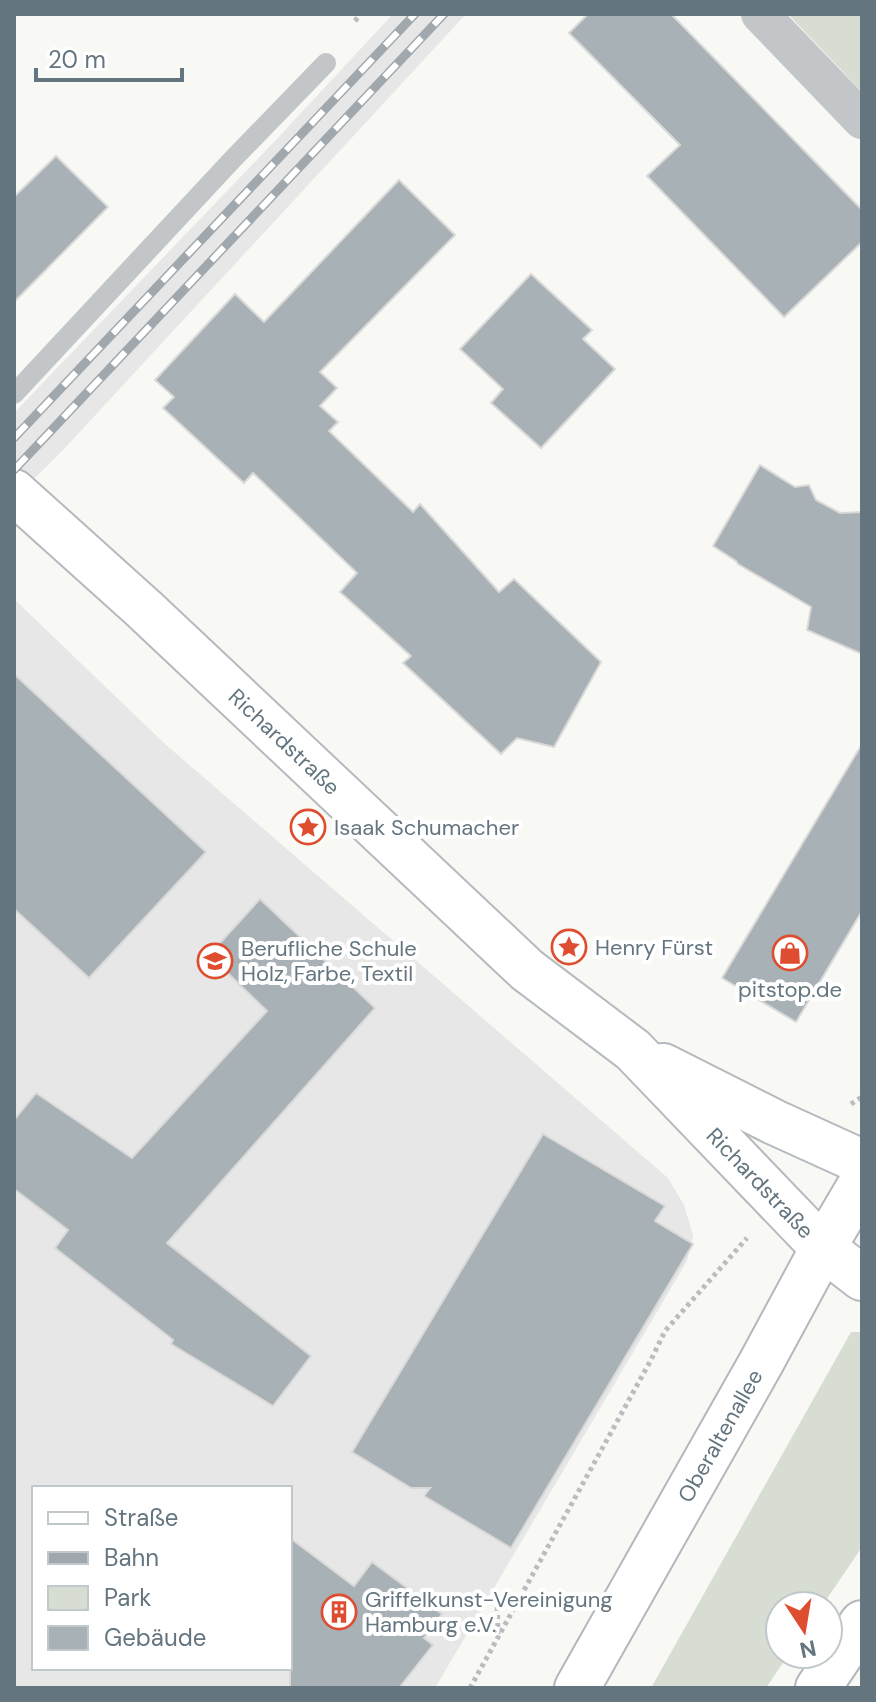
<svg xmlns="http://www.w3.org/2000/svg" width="876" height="1702" viewBox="0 0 876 1702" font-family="'DM Sans',sans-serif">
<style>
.built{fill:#e6e7e6;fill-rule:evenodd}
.green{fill:#d8ddd4}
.building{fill:#a8b1b6;stroke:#dad9d8;stroke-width:2}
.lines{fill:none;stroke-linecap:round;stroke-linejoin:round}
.secondary-casing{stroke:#b4babe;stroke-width:48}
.primary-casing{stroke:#b3b8bc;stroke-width:48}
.path{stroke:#babdbf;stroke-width:5;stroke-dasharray:4 4;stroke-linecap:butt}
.lane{stroke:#c2c6c9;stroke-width:20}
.street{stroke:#c2c6c9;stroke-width:38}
.secondary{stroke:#fff;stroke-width:44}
.primary{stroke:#fff;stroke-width:44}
.rail-casing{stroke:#a1a8ad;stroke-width:9}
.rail{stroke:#fff;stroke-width:6;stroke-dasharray:18;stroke-linecap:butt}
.labels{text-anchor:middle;stroke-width:8;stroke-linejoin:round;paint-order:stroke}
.street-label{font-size:22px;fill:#64757f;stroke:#fff}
.poi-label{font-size:22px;fill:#64757f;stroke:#fff;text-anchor:start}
</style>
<rect width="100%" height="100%" fill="#f8f8f5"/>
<path class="built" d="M393,14h73l-402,435 -50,50v-86l260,-271z
M14,599l151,145 503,434 16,27 9,30 -6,26 -252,427h-421zM34,1488h256v180h-256z"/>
<path class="green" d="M788,14h74v78z
M851,1332h11v215l-40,59h-42v48h9l-23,34h-115z"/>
<path class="building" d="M588,14h83l191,196v32l-78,75 -137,-141 33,-31 -111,-112z
M56,156l52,51 -94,95v-105z
M399,180l56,55 -135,137 17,16 -17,18 18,16 -9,9 84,81 7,-8 79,88 15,-13 87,83 -47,85 -37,-9 -16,16 -98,-91 8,-7 -71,-64 17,-19 -104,-100 -9,10 -81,-75 11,-11 -19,-17 80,-86 29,28z
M531,274l61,56 -9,9 32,30 -74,79 -50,-45 12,-14 -43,-40z
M760,465l35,22 14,-2 7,15 24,13 22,-1v142l-55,-24 4,-23 -73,-43 -2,-3 -23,-15z
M14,674l192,178 -117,126 -75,-69z
M862,744v167l-66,111 -74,-44z
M260,899l115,109 -208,235 144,113 -38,50 -102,-62 2,-4 -118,-92 13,-18 -54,-41v-69l22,-27 96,65 135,-147 -58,-56z
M543,1134l122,72 -10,15 38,23 -182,304 -87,-52 6,-8h-19l-59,-36z
M290,1538l64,48 18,-24 70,52 -18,24 9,7 -34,43h-109z"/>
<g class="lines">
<g class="secondary-casing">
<g id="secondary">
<path id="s1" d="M14,492l130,117 383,361 106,80 190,198 39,30"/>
<path d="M663,1066l111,56 88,40"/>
</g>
</g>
<g class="primary-casing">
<g id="primary">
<path id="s2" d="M577,1688l185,-327 61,-113 39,-66"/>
<path d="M818,1688l44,-65"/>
</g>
</g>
<path class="path" d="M355,21l6,-7
M851,1104l11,-7
M497,1599l1,35
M470,1688l181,-328 14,-29 82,-93"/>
<path class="lane" d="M14,394l218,-234 94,-97"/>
<path class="street" d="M760,14l102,106"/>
<use href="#secondary" class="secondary"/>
<use href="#primary" class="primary"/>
<g class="rail-casing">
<path id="rail" d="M14,438l401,-424
M14,470l430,-456"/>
</g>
<use href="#rail" class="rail"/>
</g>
<defs>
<g id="sight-ring" transform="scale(1.8)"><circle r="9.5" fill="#fff" stroke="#de4d2f" stroke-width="1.5"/><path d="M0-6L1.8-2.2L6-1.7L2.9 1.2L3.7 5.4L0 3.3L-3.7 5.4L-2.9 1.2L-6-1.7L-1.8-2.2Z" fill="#de4d2f"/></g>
<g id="shop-ring" transform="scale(1.8)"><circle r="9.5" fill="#fff" stroke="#de4d2f" stroke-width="1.5"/><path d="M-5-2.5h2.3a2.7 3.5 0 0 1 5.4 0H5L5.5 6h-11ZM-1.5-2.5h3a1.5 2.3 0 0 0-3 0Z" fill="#de4d2f"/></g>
<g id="school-ring" transform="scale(1.8)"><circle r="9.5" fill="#fff" stroke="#de4d2f" stroke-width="1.5"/><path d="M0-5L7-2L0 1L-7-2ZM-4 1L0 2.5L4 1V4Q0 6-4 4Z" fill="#de4d2f"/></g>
<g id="building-ring" transform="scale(1.8)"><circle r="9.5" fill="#fff" stroke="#de4d2f" stroke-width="1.5"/><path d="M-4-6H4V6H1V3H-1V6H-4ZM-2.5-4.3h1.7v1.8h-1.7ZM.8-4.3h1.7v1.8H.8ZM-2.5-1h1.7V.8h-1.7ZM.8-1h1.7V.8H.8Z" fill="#de4d2f"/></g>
</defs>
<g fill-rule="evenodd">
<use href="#sight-ring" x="308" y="827"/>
<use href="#sight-ring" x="569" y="947"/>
<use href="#shop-ring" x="790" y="953"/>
<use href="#school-ring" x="215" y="961"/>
<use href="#building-ring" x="339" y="1612"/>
</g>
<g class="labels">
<g class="street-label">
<text dy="8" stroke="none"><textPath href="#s1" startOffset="368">Richardstraße</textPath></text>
<text dy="8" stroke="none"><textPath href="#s1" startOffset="1018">Richardstraße</textPath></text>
<text dy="8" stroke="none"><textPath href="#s2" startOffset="290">Oberaltenallee</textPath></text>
</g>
<g class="poi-label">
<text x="334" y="835">Isaak Schumacher</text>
<text x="595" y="955">Henry Fürst</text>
<text x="241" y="956">Berufliche Schule<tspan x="241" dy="25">Holz, Farbe, Textil</tspan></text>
<text x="790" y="997" text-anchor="middle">pitstop.de</text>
<text x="365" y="1607">Griffelkunst-Vereinigung<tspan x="365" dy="25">Hamburg e.V.</tspan></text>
</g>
</g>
<rect width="876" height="1702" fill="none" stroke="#64757f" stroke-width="32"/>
<rect x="32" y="1486" width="260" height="184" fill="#ffffff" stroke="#c1c8cc" stroke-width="2"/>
<rect x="48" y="1512" width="40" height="12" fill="#ffffff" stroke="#c1c8cc" stroke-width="2"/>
<text x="104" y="1526" font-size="24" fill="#64757f">Straße</text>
<rect x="48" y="1552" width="40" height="12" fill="#a1a8ad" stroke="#c1c8cc" stroke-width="2"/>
<text x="104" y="1566" font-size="24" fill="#64757f">Bahn</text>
<rect x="48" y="1586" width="40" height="24" fill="#d8ddd4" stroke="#c1c8cc" stroke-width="2"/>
<text x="104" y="1606" font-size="24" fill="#64757f">Park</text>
<rect x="48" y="1626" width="40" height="24" fill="#a8b1b6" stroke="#c1c8cc" stroke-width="2"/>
<text x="104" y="1646" font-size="24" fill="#64757f">Gebäude</text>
<g transform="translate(804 1630) rotate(168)"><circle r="38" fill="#ffffff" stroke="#c1c8cc" stroke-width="2"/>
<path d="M0-6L14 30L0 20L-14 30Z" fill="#de4d2f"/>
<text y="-12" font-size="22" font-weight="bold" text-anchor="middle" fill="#64757f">N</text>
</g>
<path d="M36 68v12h146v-12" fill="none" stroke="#64757f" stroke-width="4"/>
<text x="48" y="68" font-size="24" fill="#64757f" stroke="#ffffff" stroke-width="6" paint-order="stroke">20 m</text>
</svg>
